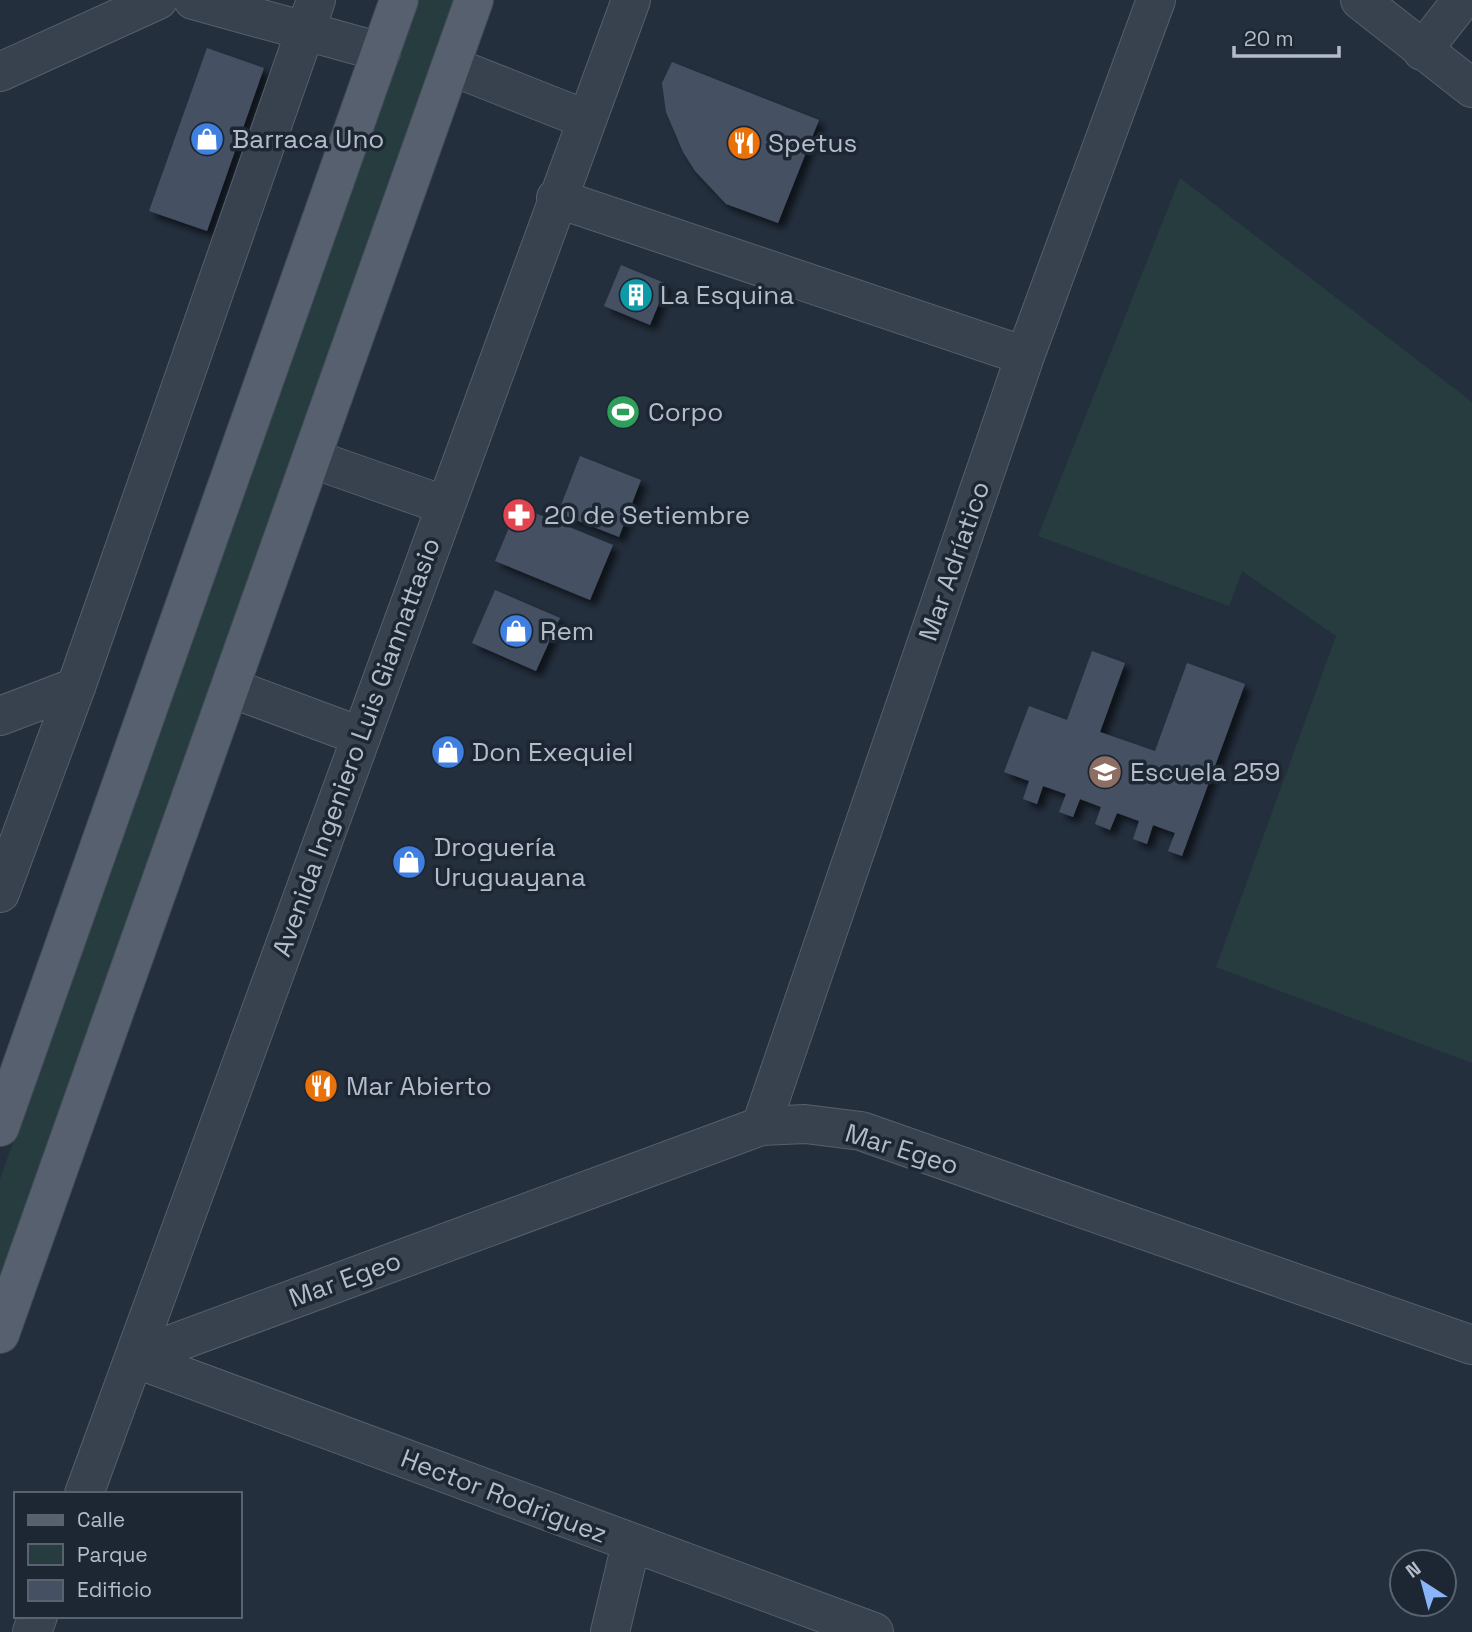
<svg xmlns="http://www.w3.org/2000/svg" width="1472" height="1632" viewBox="0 0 1472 1632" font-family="'Space Grotesk',sans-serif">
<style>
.green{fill:#263c3f}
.building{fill:#455162;filter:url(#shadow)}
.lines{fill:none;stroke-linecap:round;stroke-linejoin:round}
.minor-casing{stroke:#565f6c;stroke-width:40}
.major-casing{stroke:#414a57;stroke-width:40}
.minor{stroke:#38414e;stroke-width:38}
.major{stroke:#56606e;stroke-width:38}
.labels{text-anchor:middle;stroke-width:7;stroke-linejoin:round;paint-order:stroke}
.poi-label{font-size:26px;fill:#b4bcc9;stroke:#1d2633;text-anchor:start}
.street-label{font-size:26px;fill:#b4bcc9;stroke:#1d2633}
</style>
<defs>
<filter id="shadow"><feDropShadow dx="6" dy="6" stdDeviation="3.5" flood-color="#0009"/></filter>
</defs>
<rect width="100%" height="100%" fill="#242f3e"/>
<path class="green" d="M419,0h36l-455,1279v-100z
M1180,178l292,224v661l-256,-96 120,-331 -94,-65 -13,35 -191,-70z"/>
<path class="building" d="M207,48l57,20 -57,163 -58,-20z
M672,62l147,58 -41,103 -52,-19 -31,-33 -12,-19 -17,-40 -4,-29z
M621,265l46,19 -17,41 -46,-19z
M580,456l61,24 -22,57 -61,-24z
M518,506l95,39 -23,55 -95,-39z
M495,590l65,28 -24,53 -64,-28z
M1092,651l33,12 -25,69 55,19 32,-88 58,21 -63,172 -14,-5 7,-18 -22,-8 -6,19 -14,-5 6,-18 -22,-8 -7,17 -15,-6 6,-17 -21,-8 -7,18 -14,-5 7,-18 -23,-8 -6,18 -14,-5 6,-18 -25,-9 25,-66 38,14z"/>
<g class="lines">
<g class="minor-casing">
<path id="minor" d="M193,0l188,52
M1360,0l112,88
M1422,51l40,-51
M451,66l134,53
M0,72l158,-72
M556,198l469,158
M313,459l131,46
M231,688l129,48
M0,716l76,-29
M0,893l76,-206 240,-687
M761,1126l264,-770 131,-356
M134,1358l627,-232 44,-2 56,7 611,214
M134,1358l740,274
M84,1494l547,-1494
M32,1632l6,-16
M610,1632l21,-88"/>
</g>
<g class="major-casing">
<path id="major" d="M0,1127l399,-1127
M0,1334l474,-1334"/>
</g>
<use href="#minor" class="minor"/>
<use href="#major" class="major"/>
</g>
<defs>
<g id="shop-disc" transform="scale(1.75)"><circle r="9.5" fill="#3f7fe0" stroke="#1d2633"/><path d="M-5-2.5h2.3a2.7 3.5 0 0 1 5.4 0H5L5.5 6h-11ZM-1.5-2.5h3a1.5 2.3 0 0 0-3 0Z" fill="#fff"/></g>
<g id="restaurant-disc" transform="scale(1.75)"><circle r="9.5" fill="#e8710a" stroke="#1d2633"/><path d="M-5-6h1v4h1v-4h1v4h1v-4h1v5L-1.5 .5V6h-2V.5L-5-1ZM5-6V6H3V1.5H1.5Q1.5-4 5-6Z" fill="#fff"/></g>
<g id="building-disc" transform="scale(1.75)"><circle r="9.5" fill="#0f9aa8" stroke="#1d2633"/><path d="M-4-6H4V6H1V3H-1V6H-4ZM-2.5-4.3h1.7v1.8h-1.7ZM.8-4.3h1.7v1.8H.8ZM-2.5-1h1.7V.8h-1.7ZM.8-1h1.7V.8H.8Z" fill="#fff"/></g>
<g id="stadium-disc" transform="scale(1.75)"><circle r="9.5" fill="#2e9e5b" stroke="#1d2633"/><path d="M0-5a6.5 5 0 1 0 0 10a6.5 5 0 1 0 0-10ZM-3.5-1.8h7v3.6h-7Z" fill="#fff"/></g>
<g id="pharmacy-disc" transform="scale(1.75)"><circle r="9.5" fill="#e0444e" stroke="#1d2633"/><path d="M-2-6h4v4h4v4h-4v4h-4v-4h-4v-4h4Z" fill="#fff"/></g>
<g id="school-disc" transform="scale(1.75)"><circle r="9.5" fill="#8d6e63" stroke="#1d2633"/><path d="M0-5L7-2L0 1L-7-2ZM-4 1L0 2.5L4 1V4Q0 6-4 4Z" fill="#fff"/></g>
</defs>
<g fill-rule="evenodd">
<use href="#shop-disc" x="207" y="139"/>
<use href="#restaurant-disc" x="744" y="143"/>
<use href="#building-disc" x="636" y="295"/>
<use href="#stadium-disc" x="623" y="412"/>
<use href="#pharmacy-disc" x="519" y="515"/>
<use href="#shop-disc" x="516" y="631"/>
<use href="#shop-disc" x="448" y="752"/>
<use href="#school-disc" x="1105" y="772"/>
<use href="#shop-disc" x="409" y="862"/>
<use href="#restaurant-disc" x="321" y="1086"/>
</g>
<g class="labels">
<g class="poi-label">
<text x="232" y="148">Barraca Uno</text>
<text x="768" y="152">Spetus</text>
<text x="660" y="304">La Esquina</text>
<text x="648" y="421">Corpo</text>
<text x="544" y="524">20 de Setiembre</text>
<text x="540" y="640">Rem</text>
<text x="472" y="761">Don Exequiel</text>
<text x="1130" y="781">Escuela 259</text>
<text x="434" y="856">Droguería<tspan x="434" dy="30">Uruguayana</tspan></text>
<text x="346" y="1095">Mar Abierto</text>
</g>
<g class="street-label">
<text transform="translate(954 561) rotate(-71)" y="9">Mar Adríatico</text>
<text transform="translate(356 747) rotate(-70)" y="9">Avenida Ingeniero Luis Giannattasio</text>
<text transform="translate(902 1149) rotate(17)" y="9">Mar Egeo</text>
<text transform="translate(345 1279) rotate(-20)" y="9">Mar Egeo</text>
<text transform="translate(504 1496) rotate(21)" y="9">Hector Rodriguez</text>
</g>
</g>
<rect x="14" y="1492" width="228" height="126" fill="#1d2633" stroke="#59626f" stroke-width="2"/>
<rect x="28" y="1515" width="35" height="10" fill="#56606e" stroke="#59626f" stroke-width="2"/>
<text x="77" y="1527" font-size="21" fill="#b4bcc9">Calle</text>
<rect x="28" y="1544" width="35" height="21" fill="#263c3f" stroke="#59626f" stroke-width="2"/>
<text x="77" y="1562" font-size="21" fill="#b4bcc9">Parque</text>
<rect x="28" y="1580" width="35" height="21" fill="#455162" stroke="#59626f" stroke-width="2"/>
<text x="77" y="1597" font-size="21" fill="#b4bcc9">Edificio</text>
<g transform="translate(1423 1583) rotate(324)"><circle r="33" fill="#1d2633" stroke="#59626f" stroke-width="2"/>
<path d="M0-5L12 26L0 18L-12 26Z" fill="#8ab4f8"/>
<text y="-10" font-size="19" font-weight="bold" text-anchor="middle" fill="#b4bcc9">N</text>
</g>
<path d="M1234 46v10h105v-10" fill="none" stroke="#b4bcc9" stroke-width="3.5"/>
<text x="1244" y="46" font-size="21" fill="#b4bcc9" stroke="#1d2633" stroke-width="5" paint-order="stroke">20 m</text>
</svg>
